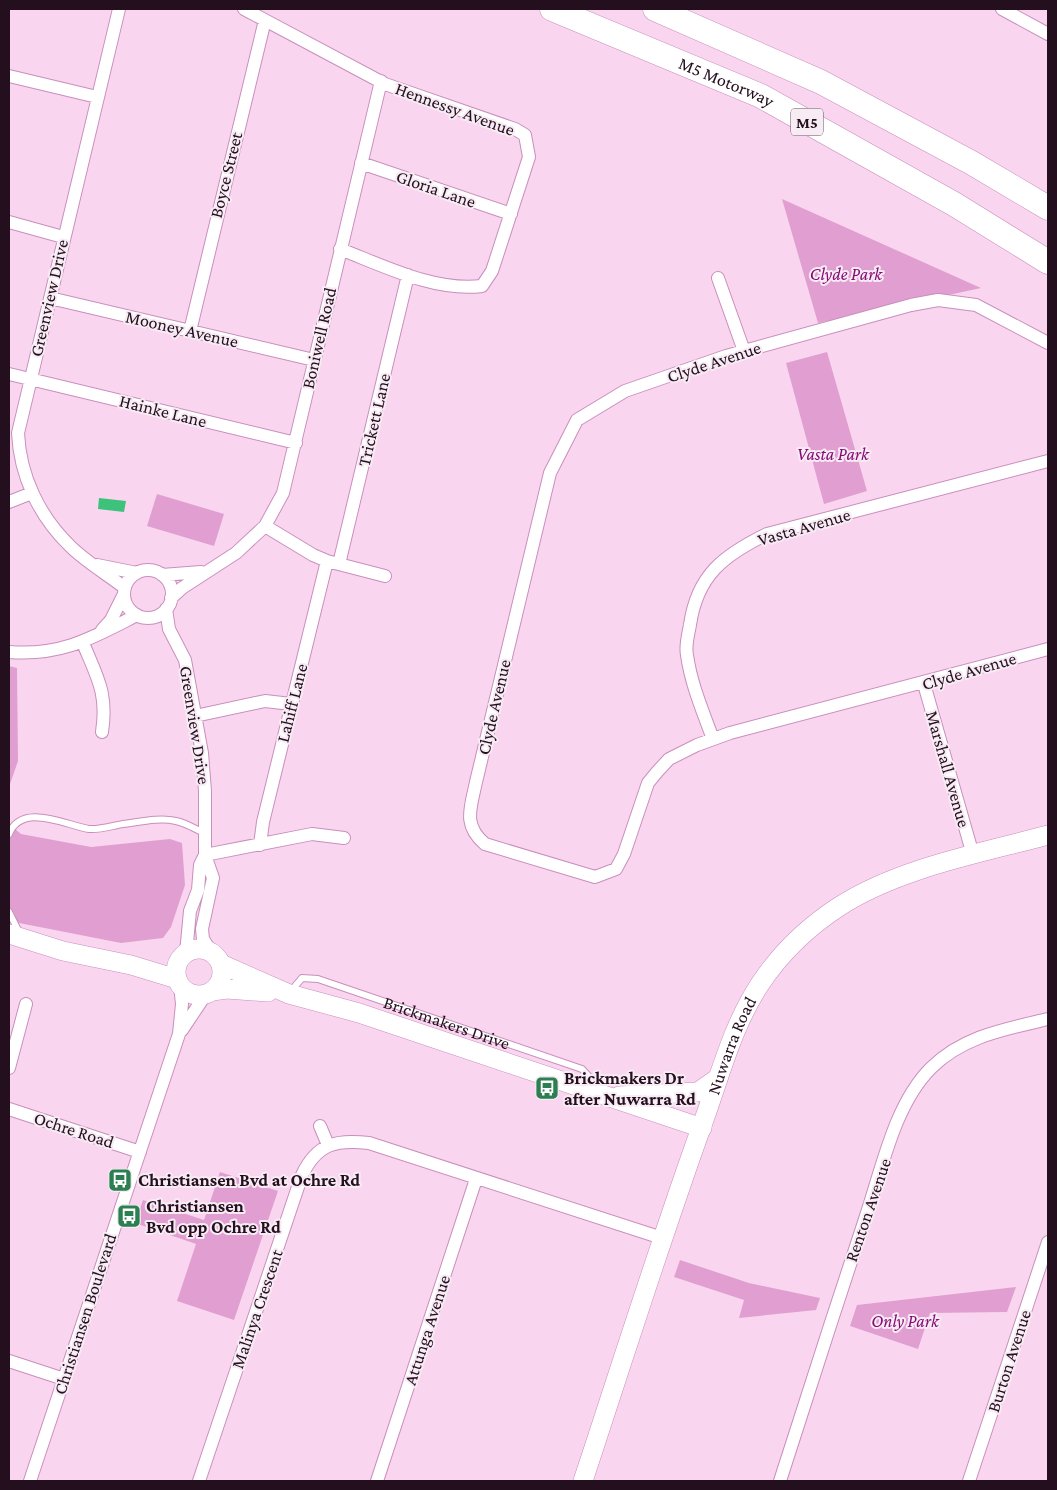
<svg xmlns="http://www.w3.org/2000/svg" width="1057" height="1490" viewBox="0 0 1057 1490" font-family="'Crimson Pro',serif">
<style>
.green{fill:#e09fd0}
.water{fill:#3cc27b}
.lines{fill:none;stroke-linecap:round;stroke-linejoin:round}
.lane-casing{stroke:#c98fbb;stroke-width:8}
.street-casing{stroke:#c98fbb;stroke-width:14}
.secondary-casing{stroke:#c98fbb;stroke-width:20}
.highway-casing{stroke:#c98fbb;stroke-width:25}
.lane{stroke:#fff;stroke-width:6}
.street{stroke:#fff;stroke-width:12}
.secondary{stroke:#fff;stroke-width:19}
.highway{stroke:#fff;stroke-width:24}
.labels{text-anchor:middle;stroke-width:4;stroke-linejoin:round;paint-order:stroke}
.shield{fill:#f7ebf4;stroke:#63515f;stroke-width:1}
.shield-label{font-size:16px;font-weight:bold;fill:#240f1f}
.street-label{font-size:18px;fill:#240f1f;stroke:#f7ebf4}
.park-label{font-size:18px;font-style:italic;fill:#870976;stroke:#f7ebf4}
.poi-label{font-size:18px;font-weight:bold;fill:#240f1f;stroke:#f7ebf4;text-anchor:start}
</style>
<rect width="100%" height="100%" fill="#fad5f0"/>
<path class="green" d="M782,199l199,89 -163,35z
M827,352l40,139 -43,13 -38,-141z
M157,494l67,20 -10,32 -67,-20z
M9,666l8,2 1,93 -9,26z
M9,824l12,10 70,13 79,-8 12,4 3,42 -14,42 -8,11 -42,5 -112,-22z
M220,1172l58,19 -44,129 -57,-19 19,-57 -61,-21 8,-23 61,20z
M680,1260l69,23 71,15 -4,12 -77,8 5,-18 -70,-23z
M1016,1287l-9,25 -77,1 -12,36 -68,-23 7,-21z"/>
<path class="water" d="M99,498l27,3 -2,11 -26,-3z"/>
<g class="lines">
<g class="lane-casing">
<g id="lane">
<path d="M9,834c13,-32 56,-9 80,-5 11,1 22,-3 34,-5 16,-2 37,-7 53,-3 10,2 19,8 28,12"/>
<path d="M9,912l9,18"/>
<path id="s1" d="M291,991l11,-13 16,1 264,90 10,11 5,9"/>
</g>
</g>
<g class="street-casing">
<path id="street" d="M119,9l-101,424c2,43 21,83 52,113 16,16 37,28 55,42
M244,9l141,75 130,45 10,6 4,22 -37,114 -10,15c-47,6 -98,-20 -142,-37
M1002,9l46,25
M9,76l88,21
M361,163l150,51
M9,222l54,15
M718,278l26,73
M50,298l264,62
M190,331l75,-311
M1048,343l-72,-38 -38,-5 -27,5 -185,51 -101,35 -48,29 -27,53 -74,309c-5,25 -14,43 9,62l110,33 21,-8 8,-15 24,-71 9,-11 12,-13 28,-14 33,-12 318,-84
M9,374l287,69
M9,502l23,-9
M265,526l48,29 14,6 58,15
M339,564l69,-289
M97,565l40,8
M124 594a24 24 0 1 1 48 0a24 24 0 1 1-48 0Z
M162,575l39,-3
M171,598l11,-10 54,-35 29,-27 18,-33 98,-412
M166,609l3,20 16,31 17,93 3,38v64l8,23 -11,51 1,10 8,13
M102,630l9,-10 13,-26
M83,643c14,34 25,50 19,89
M9,652c53,4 83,-14 128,-37
M924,684l49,171
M195,716l70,-15 26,3
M713,739c-10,-27 -22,-55 -26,-84 -2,-9 1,-20 3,-30 7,-50 34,-70 77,-91l281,-73
M260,845l3,-23 64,-261
M205,855l107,-21 32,4
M186,953l4,-42 8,-21 2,-25 5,-10
M182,1030l24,-36
M9,1068l17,-64
M9,1109l131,43
M320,1126l8,19
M9,1361l55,18
M30,1481l149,-447 3,-30 -2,-19
M199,1481l103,-306c15,-31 33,-36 67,-32l293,95
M377,1481l99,-302
M780,1481c28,-87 56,-175 85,-262 17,-50 29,-114 66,-151 32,-32 75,-39 117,-49
M969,1481l79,-239"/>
</g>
<g class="secondary-casing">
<g id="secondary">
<path d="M9,934l54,17 68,14 46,14"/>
<circle cx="199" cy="972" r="23"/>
<path d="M221,964l68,30 70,19 343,115"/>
<path d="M212,991l15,-2 41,3"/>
<path d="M619,1096l79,-4 20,-14"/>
<path id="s2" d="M583,1481c39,-118 76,-236 118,-353 18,-48 30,-100 59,-144 20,-30 49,-58 80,-78 59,-38 141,-53 208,-71"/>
</g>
</g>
<g class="highway-casing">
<g id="highway">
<path id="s3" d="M552,9l209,87 193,108 94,58"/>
<path d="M655,9l166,73 151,81 76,45"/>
</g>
</g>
<use href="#lane" class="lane"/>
<use href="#street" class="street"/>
<use href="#secondary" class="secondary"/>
<use href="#highway" class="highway"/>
</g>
<defs>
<g id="bus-square" transform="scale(1.25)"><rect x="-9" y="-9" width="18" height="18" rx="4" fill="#2b7f51" stroke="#f7ebf4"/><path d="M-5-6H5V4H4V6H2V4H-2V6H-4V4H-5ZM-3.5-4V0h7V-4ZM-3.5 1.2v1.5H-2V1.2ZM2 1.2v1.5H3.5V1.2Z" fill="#fff"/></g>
</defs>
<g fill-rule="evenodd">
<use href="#bus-square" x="547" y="1088"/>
<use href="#bus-square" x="120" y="1180"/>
<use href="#bus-square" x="129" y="1216"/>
</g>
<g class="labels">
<rect class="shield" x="791" y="108.5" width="32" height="27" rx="4"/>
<g class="shield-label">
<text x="807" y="128">M5</text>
</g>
<g class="street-label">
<text dy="6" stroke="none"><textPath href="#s3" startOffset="189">M5 Motorway</textPath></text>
<text transform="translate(455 109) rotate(20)" y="6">Hennessy Avenue</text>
<text transform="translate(226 175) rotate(-76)" y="6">Boyce Street</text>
<text transform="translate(436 189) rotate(19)" y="6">Gloria Lane</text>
<text transform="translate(49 298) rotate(-77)" y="6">Greenview Drive</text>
<text transform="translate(182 329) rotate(13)" y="6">Mooney Avenue</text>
<text transform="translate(319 338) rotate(-77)" y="6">Boniwell Road</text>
<text transform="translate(714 362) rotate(-18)" y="6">Clyde Avenue</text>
<text transform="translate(163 411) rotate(14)" y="6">Hainke Lane</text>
<text transform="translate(374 420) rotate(-77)" y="6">Trickett Lane</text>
<text transform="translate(804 527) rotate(-16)" y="6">Vasta Avenue</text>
<text transform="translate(969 671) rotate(-16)" y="6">Clyde Avenue</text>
<text transform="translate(292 703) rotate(-76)" y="6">Lahiff Lane</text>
<text transform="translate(494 707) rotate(-77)" y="6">Clyde Avenue</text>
<text transform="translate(195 725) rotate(81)" y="6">Greenview Drive</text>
<text transform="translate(948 769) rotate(74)" y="6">Marshall Avenue</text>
<text dy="6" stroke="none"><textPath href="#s1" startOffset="169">Brickmakers Drive</textPath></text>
<text dy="6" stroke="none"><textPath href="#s2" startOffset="460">Nuwarra Road</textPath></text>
<text transform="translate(74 1130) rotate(18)" y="6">Ochre Road</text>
<text transform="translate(868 1210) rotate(-71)" y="6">Renton Avenue</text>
<text transform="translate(257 1309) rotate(-71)" y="6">Malinya Crescent</text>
<text transform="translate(85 1314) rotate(-72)" y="6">Christiansen Boulevard</text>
<text transform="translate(427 1330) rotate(-72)" y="6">Attunga Avenue</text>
<text transform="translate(1009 1361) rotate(-72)" y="6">Burton Avenue</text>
</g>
<g class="park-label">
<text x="846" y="280">Clyde Park</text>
<text x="833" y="460">Vasta Park</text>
<text x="905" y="1327">Only Park</text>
</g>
<g class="poi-label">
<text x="564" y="1084">Brickmakers Dr<tspan x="564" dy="21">after Nuwarra Rd</tspan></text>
<text x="138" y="1186">Christiansen Bvd at Ochre Rd</text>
<text x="146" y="1212">Christiansen<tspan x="146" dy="21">Bvd opp Ochre Rd</tspan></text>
</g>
</g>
<rect width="1057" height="1490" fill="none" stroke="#240f1f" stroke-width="20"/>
</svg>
